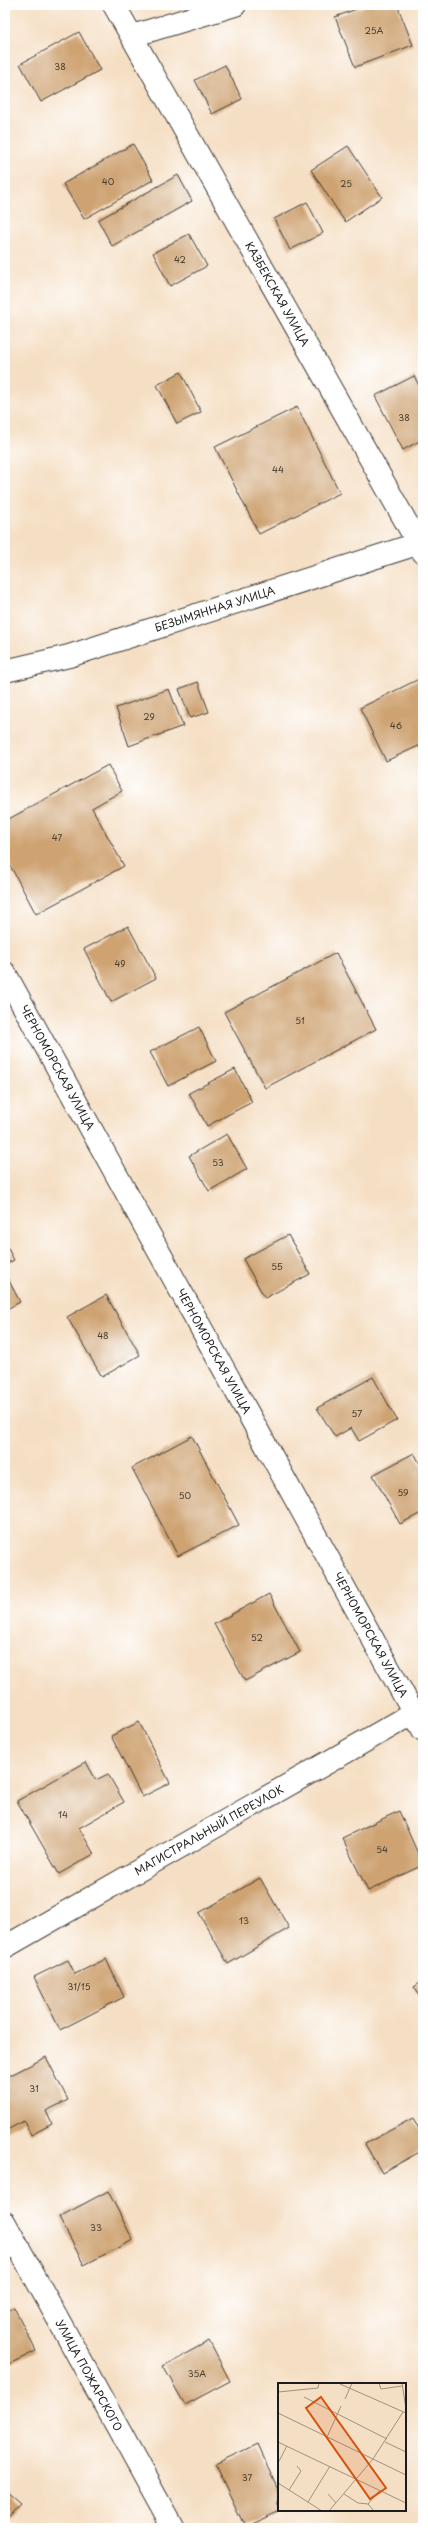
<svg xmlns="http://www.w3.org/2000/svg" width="428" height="2533" viewBox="0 0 428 2533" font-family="'Playpen Sans',sans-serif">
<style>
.building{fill:#cea271}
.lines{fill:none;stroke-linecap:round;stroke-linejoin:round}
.minor-casing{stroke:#3d3935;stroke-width:24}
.minor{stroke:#fff;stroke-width:22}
.labels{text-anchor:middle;stroke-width:3;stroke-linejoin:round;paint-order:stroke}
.number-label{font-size:9px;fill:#483e31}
.street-label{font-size:11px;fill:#1c1c1c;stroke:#fff}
.inset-road{fill:none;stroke:#9e9181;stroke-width:1}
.view{fill:#d4530e;fill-opacity:0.15;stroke:#d4530e;stroke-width:2}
.inset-edge{fill:none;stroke:#1c1c1c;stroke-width:2}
</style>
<rect width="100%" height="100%" fill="#fff"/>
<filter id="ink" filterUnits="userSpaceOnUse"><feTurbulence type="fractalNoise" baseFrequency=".025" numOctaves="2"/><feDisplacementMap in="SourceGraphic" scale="8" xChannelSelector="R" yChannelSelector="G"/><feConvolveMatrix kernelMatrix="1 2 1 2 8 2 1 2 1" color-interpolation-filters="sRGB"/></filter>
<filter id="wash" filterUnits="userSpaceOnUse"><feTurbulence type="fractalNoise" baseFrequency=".012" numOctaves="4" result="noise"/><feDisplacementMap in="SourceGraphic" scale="16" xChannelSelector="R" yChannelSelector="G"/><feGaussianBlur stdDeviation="0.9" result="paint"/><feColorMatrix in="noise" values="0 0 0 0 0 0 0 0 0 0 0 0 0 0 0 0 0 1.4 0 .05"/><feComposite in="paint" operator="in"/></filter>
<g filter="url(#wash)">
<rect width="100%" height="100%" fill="#f5dfc4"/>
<g id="blocks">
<path class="building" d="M367,5h30l16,40 -58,22 -20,-50z
M79,32l21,38 -59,32 -21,-38z
M225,65l17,34 -30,15 -17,-34z
M133,144l20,36 -69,39 -21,-35z
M348,146l34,51 -37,25 -34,-52z
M178,175l14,26 -80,45 -14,-26z
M307,202l16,31 -33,17 -16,-31z
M189,234l18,32 -37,20 -17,-33z
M181,372l20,40 -24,12 -20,-39z
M414,376l9,17v46l-20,11 -28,-54z
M297,407l43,86 -81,41 -44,-87z
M423,677v67l-37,17 -26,-53z
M198,682l11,30 -19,6 -11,-29z
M169,689l14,37 -54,20 -13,-38z
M108,765l14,26 -30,17 32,58 -88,48 -31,-58v-35z
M128,926l28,52 -45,24 -27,-53z
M336,953l40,76 -111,59 -41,-76z
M199,1027l17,34 -48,25 -18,-34z
M235,1069l17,33 -45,24 -18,-33z
M227,1134l20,35 -38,22 -20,-35z
M288,1235l22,39 -45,24 -22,-39z
M5,1243l9,17 -9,5z
M5,1273l15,29 -15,8z
M106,1295l34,60 -38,22 -35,-60z
M373,1377l24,43 -38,21 -8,-13 -16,9 -18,-29z
M192,1436l47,89 -61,31 -46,-88z
M414,1453l9,16v43l-23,12 -27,-49z
M269,1594l31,58 -55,29 -31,-57z
M139,1722l31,61 -28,14 -31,-61z
M86,1762l10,18 12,-6 16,28 -45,26 15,26 -35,20 -42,-73z
M399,1811l24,54 -55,26 -26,-53z
M260,1878l29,50 -61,36 -29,-51z
M106,1959l18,38 -64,33 -26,-53 34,-17 7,14z
M423,1981v20l-9,-14z
M46,2057l22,43 -22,11 6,13 -21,11 -7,-14 -19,10v-53z
M413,2118l10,18v14l-41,23 -17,-29z
M108,2191l25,49 -49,25 -25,-48z
M14,2307l22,44 -31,15v-54z
M209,2341l21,40 -45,24 -22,-39z
M257,2444l22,48v18h3l-37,17 -30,-63z
M5,2491l15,13 -15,17z"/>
</g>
</g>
<g filter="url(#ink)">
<use href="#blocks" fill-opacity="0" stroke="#3d3935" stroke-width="1"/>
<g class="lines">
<g class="minor-casing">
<g id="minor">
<path id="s1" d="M114,5l309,547"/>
<path d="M132,36l103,-31"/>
<path id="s2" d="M5,671l64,-15 354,-114"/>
<path id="s3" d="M5,973l418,757"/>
<path id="s4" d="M5,1947l409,-234"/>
<path id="s5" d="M5,2223l168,305"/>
</g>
</g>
<use href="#minor" class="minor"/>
</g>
</g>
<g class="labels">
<g class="number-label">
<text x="374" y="34">25А</text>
<text x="60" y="70">38</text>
<text x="108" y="185">40</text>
<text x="346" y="187">25</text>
<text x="180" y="263">42</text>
<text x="404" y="421">38</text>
<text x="278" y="473">44</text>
<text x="149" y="720">29</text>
<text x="396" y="729">46</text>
<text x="57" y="841">47</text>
<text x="120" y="967">49</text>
<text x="300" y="1024">51</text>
<text x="218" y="1166">53</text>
<text x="277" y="1270">55</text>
<text x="103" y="1339">48</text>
<text x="357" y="1417">57</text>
<text x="403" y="1496">59</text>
<text x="185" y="1499">50</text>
<text x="257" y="1641">52</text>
<text x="63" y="1818">14</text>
<text x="382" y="1853">54</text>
<text x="244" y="1924">13</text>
<text x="79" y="1990">31/15</text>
<text x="34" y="2092">31</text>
<text x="96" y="2231">33</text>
<text x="197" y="2377">35А</text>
<text x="247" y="2481">37</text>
</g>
<g class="street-label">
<text dy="4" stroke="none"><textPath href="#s1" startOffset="332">КАЗБЕКСКАЯ УЛИЦА</textPath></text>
<text dy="4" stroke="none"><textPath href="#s2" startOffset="219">БЕЗЫМЯННАЯ УЛИЦА</textPath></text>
<text dy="4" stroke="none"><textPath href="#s3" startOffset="108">ЧЕРНОМОРСКАЯ УЛИЦА</textPath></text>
<text dy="4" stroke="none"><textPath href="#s3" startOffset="432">ЧЕРНОМОРСКАЯ УЛИЦА</textPath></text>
<text dy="4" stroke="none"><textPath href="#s3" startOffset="756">ЧЕРНОМОРСКАЯ УЛИЦА</textPath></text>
<text dy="4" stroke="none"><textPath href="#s4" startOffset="235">МАГИСТРАЛЬНЫЙ ПЕРЕУЛОК</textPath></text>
<text dy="4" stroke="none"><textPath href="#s5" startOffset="174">УЛИЦА ПОЖАРСКОГО</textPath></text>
</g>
</g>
<g transform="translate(278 2383)">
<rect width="128" height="128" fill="#f5dfc4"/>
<path class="inset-road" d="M101,0l2,6 21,-3M124,0l4,26M62,1l66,29M0,9l40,-4 1,-5M26,14l83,42M67,16l7,-16M0,30l128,62M49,54l14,-31M0,59l128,61M107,59l21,10M0,80l9,-17M0,100l44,28M11,107l12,-19 -4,-5M50,111l8,9M66,111l14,9 10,1 6,7M30,119l22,-36M90,121l12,-14M51,128l44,-52 30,-47"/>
<path class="view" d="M43,14l65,91 -16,11 -64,-91z"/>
<rect width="128" height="128" class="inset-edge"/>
</g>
<rect width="428" height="2533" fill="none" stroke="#fff" stroke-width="20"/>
</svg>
